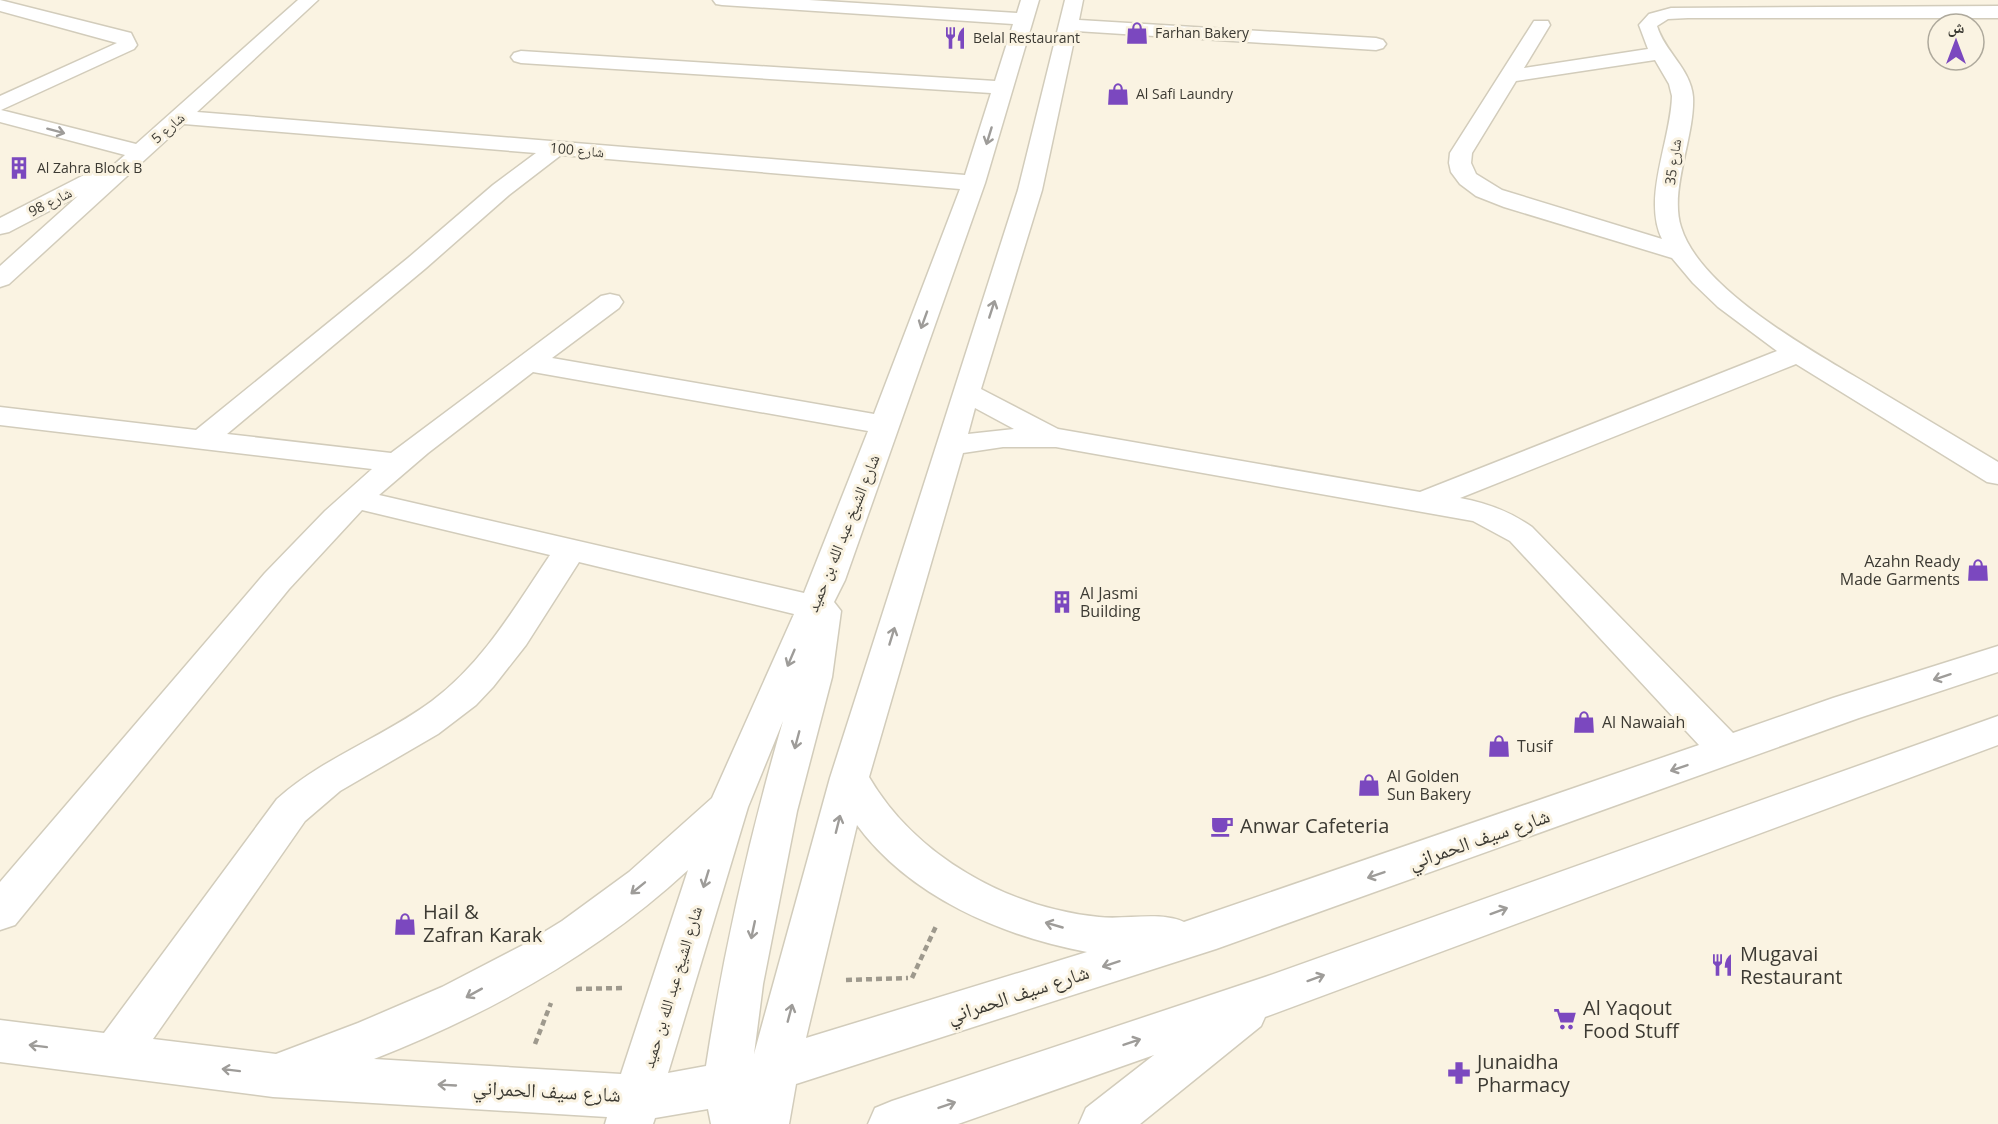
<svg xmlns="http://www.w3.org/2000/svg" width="1998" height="1124" viewBox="0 0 1998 1124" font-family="'Open Sans','Noto Naskh Arabic',sans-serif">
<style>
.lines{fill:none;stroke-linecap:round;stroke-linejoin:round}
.minor-casing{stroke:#d2ccbb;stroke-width:3}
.path{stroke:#9e998d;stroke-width:4.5;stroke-dasharray:6 4;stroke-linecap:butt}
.minor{fill:#fff;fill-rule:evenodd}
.oneway{stroke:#9e9c99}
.labels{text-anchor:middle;stroke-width:6;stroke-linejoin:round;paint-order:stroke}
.far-poi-label{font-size:14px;fill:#3c3a33;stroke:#faf3e2;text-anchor:start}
.far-street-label{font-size:14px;fill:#3c3a33;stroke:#faf3e2}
.street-label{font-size:16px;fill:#3c3a33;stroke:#faf3e2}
.poi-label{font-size:16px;fill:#3c3a33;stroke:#faf3e2;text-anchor:start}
.near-poi-label{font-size:20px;fill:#3c3a33;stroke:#faf3e2;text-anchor:start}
.near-street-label{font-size:20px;fill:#3c3a33;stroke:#faf3e2}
</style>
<rect width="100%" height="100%" fill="#faf3e2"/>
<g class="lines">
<g class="minor-casing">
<path id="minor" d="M0,0l131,33 6,12 -3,4 -133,61 135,34 162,-144h20l-121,112 768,63 26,-82 -470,-30 -7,-2 -3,-4 3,-4 7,-2 474,30 18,-57 -291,-19 -6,-1 -3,-4h96l208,13 4,-13h18l-54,183 -140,397 -11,22 7,9 -9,66 -35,134 -34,173 -9,70 76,-276 188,-588 47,-190h18l-4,20 297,18 7,2 3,4 -3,4 -7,2 -300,-19 -34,159 -61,199 77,40 362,63 357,-141 -59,-44 -25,-24 -21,-25 -168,-51 -28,-11 -16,-12 -9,-12 -2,-9 1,-10 84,-132h14l2,4 -26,43 124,-19 -9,-24 10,-11 22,-6 327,-2v12h-310l-20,1 -11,7c7,25 34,43 36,71 2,39 -24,93 -12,130 20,66 144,131 200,165 39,23 78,47 117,70v22l-11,-2 -191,-118 -336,134c27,5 49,13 72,29l201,206 100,-35 165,-52v26l-139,46 -643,231 -420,135 -7,40h-78l-3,-15 -53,9 -2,6h-48l2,-7 -334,-20 -273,-35v-42l104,13 173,-234c47,-42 105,-61 155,-98 51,-38 83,-94 118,-146l-188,-45 -73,79 -274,336 -15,5v-48l265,-309 60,-62 47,-42 -372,-44v-18l196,23 212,-172 85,-73 43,-32 -352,-29 -175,160 -9,3v-21l78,-70 -69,36 -9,2v-16l84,-43 8,-2 9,3 24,-21 -125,-33v-26l117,-53 -117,-32zM1655,60l14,24 3,12c-1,44 -30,102 -10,143l-160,-49 -26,-16 -5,-11 1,-10 44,-72zM561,155l399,34 -86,225 -322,-56 67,-50 4,-6 -4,-6 -9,-2 -9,2 -210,157 -164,-19 199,-166 83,-73zM533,372l335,59 -64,162 -425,-98 49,-42zM975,408l39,21 -46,5zM1003,447h53l417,74 37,20 189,204 -515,177c-25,-11 -58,-2 -85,-5 -91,-9 -184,-61 -230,-140l94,-324zM579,562l215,52 -82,184 -83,74 -67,49 -39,24 -81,42 -84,36 -82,31 -123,-15 152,-218 35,-30 98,-57 38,-29 17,-18 33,-42zM783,721c-33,114 -59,228 -77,345l-38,7 80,-266zM857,825c53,72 145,111 230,127l-281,86zM688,870l-67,204 -247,-15c115,-45 223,-105 314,-189z
M1998,716v29l-733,272 -4,9 -121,98h-61l7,-16 68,-53 -196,69h-90l7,-16 17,-7 373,-124z"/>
</g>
<path class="path" d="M912,978l25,-54
M846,980l62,-2
M576,989l47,-1
M535,1044l16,-41"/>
<use href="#minor" class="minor"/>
</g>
<defs><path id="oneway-shaft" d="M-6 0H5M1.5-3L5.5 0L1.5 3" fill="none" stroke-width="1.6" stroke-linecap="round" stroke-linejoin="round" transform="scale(1.5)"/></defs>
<g class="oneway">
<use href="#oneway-shaft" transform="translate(56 131) rotate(15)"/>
<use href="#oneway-shaft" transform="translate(989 136) rotate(107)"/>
<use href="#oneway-shaft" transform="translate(992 309) rotate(-72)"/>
<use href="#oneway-shaft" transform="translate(924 320) rotate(110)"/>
<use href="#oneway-shaft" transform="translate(892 636) rotate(-73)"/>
<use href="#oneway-shaft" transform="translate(791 658) rotate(113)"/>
<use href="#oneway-shaft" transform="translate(1942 677) rotate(162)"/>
<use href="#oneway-shaft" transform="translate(797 740) rotate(105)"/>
<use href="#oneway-shaft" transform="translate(1679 768) rotate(161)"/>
<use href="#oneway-shaft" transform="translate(838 824) rotate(-76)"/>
<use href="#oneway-shaft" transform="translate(1376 875) rotate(161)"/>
<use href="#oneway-shaft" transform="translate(706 879) rotate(107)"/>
<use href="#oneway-shaft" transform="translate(638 888) rotate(141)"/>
<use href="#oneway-shaft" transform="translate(1499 911) rotate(-20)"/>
<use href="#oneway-shaft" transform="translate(1054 925) rotate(-164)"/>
<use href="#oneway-shaft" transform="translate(753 930) rotate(102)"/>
<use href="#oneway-shaft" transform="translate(1111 964) rotate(162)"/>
<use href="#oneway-shaft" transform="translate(1316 978) rotate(-20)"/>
<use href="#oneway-shaft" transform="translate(474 993) rotate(151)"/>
<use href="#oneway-shaft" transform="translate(790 1013) rotate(-75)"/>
<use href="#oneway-shaft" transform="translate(1132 1042) rotate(-19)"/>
<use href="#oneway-shaft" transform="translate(38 1046) rotate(-173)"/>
<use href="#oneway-shaft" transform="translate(231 1070) rotate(-173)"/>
<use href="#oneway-shaft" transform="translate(447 1085) rotate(-177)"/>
<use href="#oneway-shaft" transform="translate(947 1105) rotate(-19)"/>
</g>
<defs>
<g id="shop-bare" transform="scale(1.8)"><path d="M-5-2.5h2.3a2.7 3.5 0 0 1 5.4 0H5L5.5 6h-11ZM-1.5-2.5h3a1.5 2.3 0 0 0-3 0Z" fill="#7b48bf" stroke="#faf3e2" stroke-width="2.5" paint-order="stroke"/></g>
<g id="restaurant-bare" transform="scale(1.8)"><path d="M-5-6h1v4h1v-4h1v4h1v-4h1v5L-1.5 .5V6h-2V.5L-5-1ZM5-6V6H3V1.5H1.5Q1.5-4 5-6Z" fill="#7b48bf" stroke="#faf3e2" stroke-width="2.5" paint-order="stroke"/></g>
<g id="building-bare" transform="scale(1.8)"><path d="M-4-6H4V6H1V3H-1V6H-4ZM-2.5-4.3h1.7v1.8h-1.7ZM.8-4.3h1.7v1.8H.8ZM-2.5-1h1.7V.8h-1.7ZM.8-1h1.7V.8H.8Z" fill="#7b48bf" stroke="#faf3e2" stroke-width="2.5" paint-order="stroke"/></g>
<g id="cafe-bare" transform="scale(1.8)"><path d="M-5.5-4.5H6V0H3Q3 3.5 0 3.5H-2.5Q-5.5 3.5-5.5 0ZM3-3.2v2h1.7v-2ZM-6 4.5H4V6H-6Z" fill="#7b48bf" stroke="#faf3e2" stroke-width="2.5" paint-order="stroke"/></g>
<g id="supermarket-bare" transform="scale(1.8)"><path d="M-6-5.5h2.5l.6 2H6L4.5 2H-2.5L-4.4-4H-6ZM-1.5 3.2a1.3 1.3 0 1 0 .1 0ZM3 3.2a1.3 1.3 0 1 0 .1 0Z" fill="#7b48bf" stroke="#faf3e2" stroke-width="2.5" paint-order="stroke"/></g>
<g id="pharmacy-bare" transform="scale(1.8)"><path d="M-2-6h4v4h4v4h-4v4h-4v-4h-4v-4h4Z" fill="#7b48bf" stroke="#faf3e2" stroke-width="2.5" paint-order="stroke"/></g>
</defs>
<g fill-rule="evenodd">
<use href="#shop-bare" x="1137" y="33"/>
<use href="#restaurant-bare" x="955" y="38"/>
<use href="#shop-bare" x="1118" y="94"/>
<use href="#building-bare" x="19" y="168"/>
<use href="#shop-bare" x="1978" y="570"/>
<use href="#building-bare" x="1062" y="602"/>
<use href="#shop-bare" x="1584" y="722"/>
<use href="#shop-bare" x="1499" y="746"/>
<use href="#shop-bare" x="1369" y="785"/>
<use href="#cafe-bare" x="1222" y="826"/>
<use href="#shop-bare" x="405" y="924"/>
<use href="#restaurant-bare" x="1722" y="965"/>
<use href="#supermarket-bare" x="1565" y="1019"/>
<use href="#pharmacy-bare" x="1459" y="1073"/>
</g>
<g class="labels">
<g class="far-poi-label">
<text x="1155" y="38">Farhan Bakery</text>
<text x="973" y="43">Belal Restaurant</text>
<text x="1136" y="99">Al Safi Laundry</text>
<text x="37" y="173">Al Zahra Block B</text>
</g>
<g class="far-street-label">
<text transform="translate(168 128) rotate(-41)" y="5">شارع 5</text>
<text transform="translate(577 150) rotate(5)" y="5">شارع 100</text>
<text transform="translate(1673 162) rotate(-82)" y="5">شارع 35</text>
<text transform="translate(50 202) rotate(-27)" y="5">شارع 98</text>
</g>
<g class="street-label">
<text transform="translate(843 533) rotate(-68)" y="6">شارع الشيخ عبد الله بن حميد</text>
<text transform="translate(672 987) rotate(-73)" y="6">شارع الشيخ عبد الله بن حميد</text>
</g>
<g class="poi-label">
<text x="1960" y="567" text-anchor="end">Azahn Ready<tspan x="1960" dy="18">Made Garments</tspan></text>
<text x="1080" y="599">Al Jasmi<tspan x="1080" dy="18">Building</tspan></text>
<text x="1602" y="728">Al Nawaiah</text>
<text x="1517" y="752">Tusif</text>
<text x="1387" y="782">Al Golden<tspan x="1387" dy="18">Sun Bakery</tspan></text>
</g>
<g class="near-poi-label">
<text x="1240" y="833">Anwar Cafeteria</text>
<text x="423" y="919">Hail &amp;<tspan x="423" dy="23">Zafran Karak</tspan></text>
<text x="1740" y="961">Mugavai<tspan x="1740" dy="23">Restaurant</tspan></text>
<text x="1583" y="1015">Al Yaqout<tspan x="1583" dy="23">Food Stuff</tspan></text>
<text x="1477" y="1069">Junaidha<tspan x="1477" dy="23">Pharmacy</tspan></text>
</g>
<g class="near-street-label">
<text transform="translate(1479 839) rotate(-19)" y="7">شارع سيف الحمراني</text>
<text transform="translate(1018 994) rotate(-18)" y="7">شارع سيف الحمراني</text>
<text transform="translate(547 1091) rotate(3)" y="7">شارع سيف الحمراني</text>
</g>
</g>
<g transform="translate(1956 42)"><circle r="28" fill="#faf3e2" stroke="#aea99c" stroke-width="1.5"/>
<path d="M0-4.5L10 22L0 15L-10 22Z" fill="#7b48bf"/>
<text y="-9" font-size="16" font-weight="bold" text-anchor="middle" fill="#3c3a33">ش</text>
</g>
</svg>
